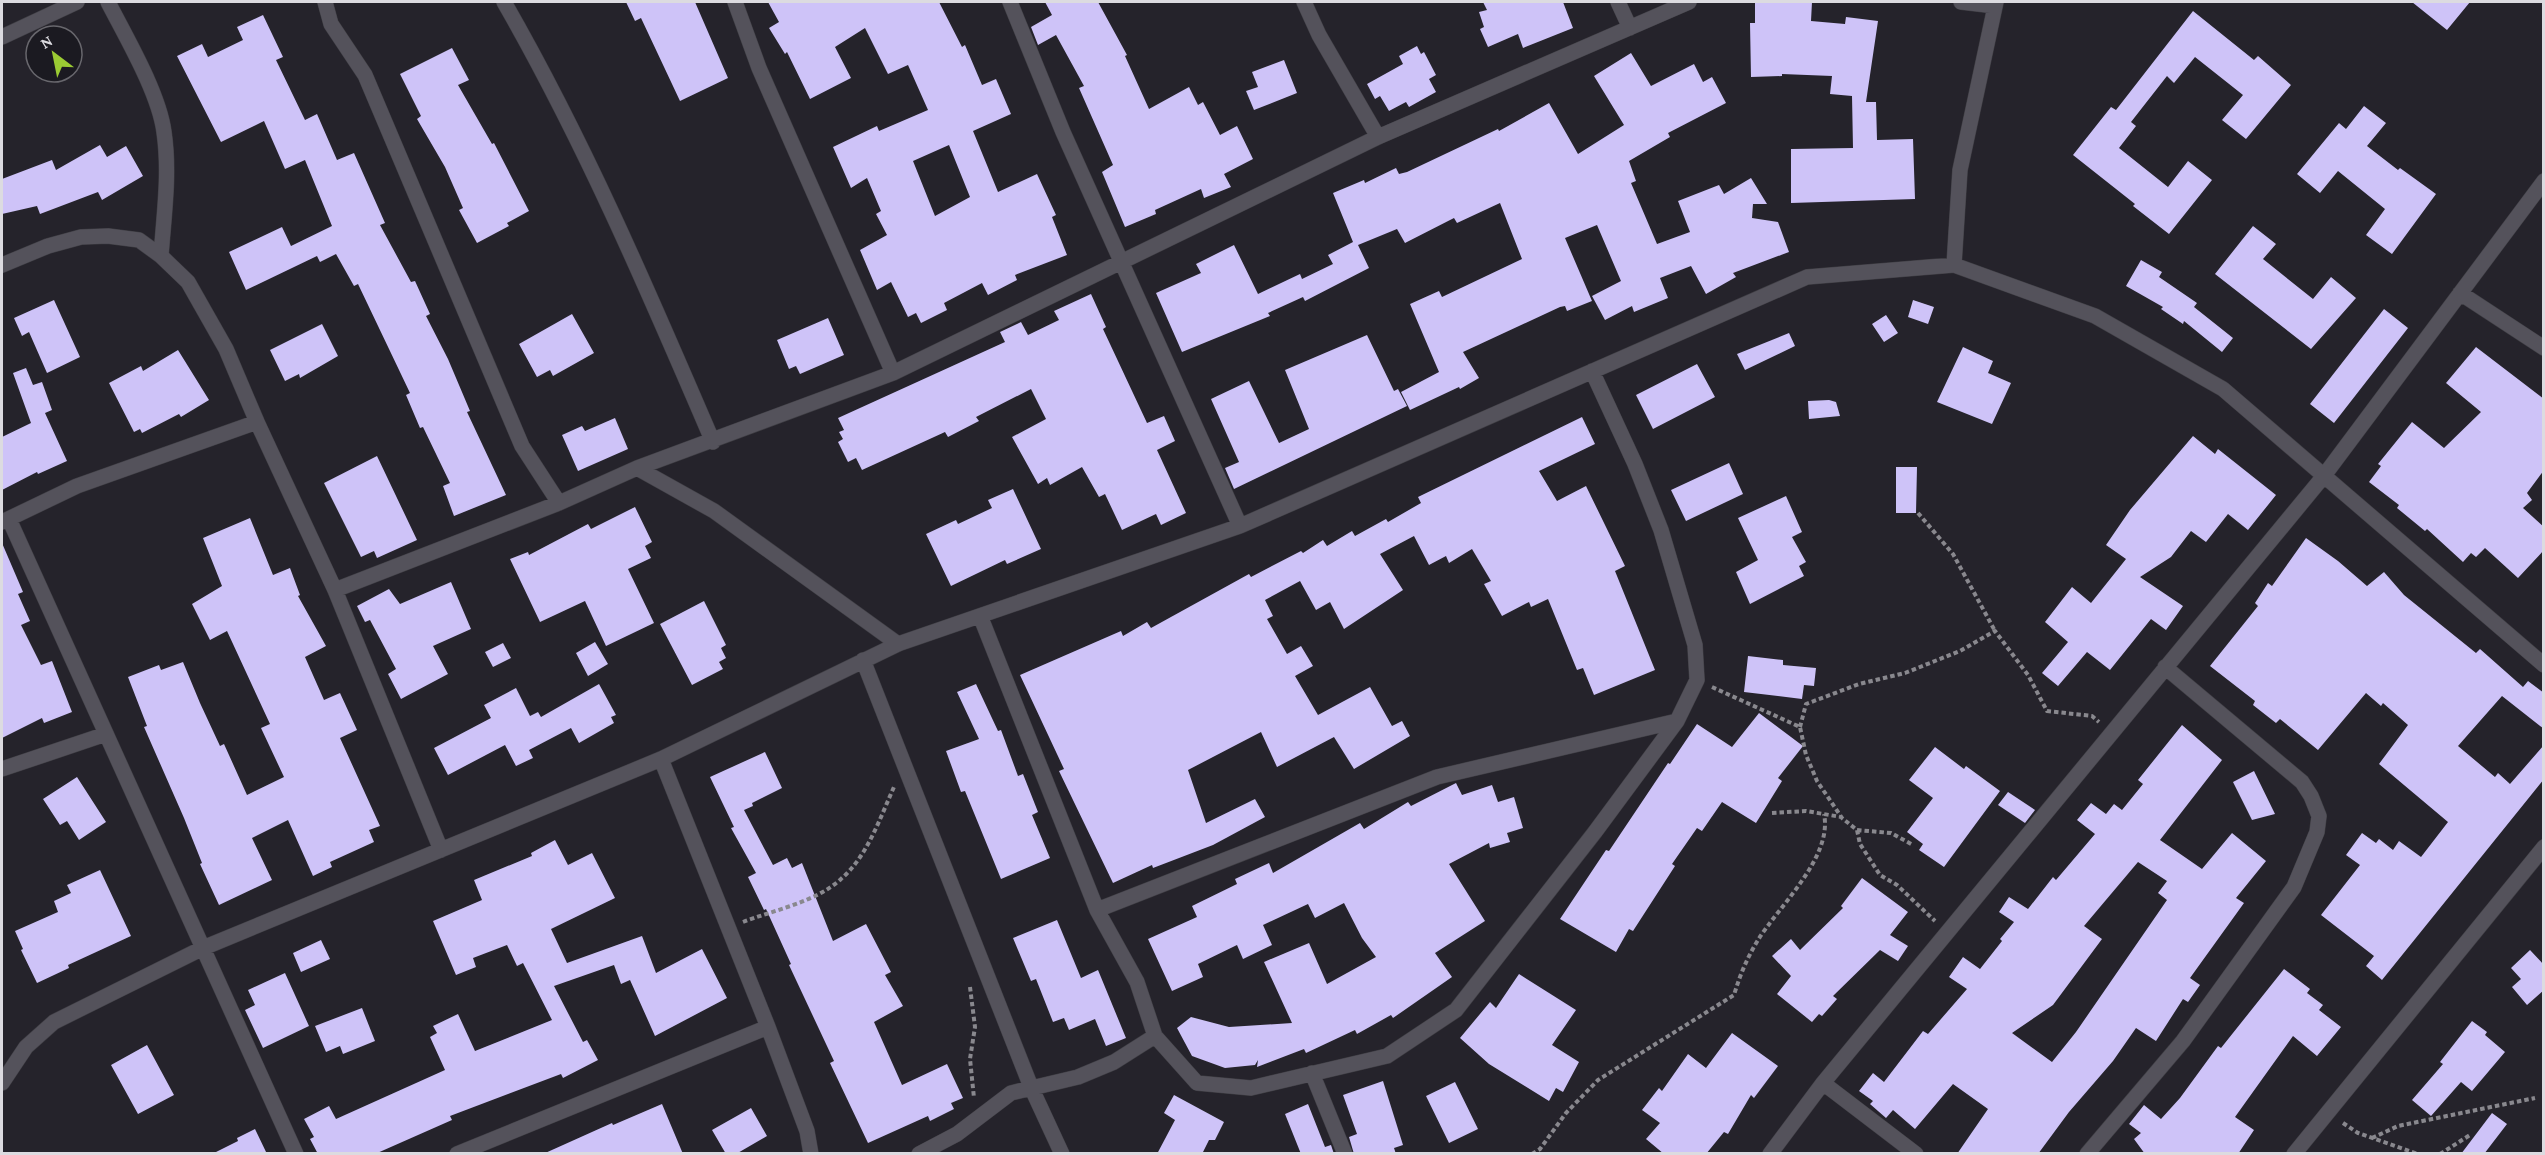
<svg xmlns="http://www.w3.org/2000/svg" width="2545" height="1155" viewBox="0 0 2545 1155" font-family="'Crimson Pro',serif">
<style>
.building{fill:#cec3f8;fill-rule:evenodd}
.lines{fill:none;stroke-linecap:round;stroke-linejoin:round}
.minor-casing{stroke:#3f3e44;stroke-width:16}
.path{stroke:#89888e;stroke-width:4;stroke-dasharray:4.5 3;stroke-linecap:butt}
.minor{stroke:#54525b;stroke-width:15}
</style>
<rect width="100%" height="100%" fill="#25232b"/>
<path class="building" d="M626,2h69l33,76 -48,23 -39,-83 -6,3z
M768,2h171l23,45 3,-2 17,40 14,-6 15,35 -38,17 25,61 39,-18 19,41 -4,2 15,38 -52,20 2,5 -29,15 -6,-12 -38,20 3,7 -26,13 -5,-10 -8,4 -17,-35 -14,8 -17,-40 27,-15 -11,-21 5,-3 -14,-33 -16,10 -18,-41 44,-21 2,5 49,-21 -20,-45 -20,9 -23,-46 -30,19 16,31 -41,21 -23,-47 -2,2 -16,-26 10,-6zM949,145l21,52 -35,19 -22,-55z
M1045,2h53l29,53 -2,1 24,53 40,-22 9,18 5,-3 17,33 17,-9 16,33 -29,15 7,13 -27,11 -3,-9 -46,21 1,4 -31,13 -23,-55 11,-7 -34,-77 5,-2 -28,-51 -18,10 -7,-18 21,-12z
M1483,2h80l10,26 -50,20 -5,-14 -30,13 -8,-18 4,-2 -5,-15 8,-2z
M1755,2h57l-1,19 34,3 1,-7 32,4 -12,81h10l1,38 36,-1 2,60 -124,4v-54l62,-1 -1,-52 -22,-2 2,-18 -50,-2v2l-31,1 -1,-54h5z
M2412,2h58l-23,28z
M2193,11l61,49 4,-4 33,29 -45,54 -24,-19 21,-25 -48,-38 -21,26 -7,-7 -36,46 5,4 -17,22 49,39 20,-26 24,19 -43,54 -36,-28 2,-2 -62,-49 38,-48 5,3z
M263,15l20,42 -7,3 29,60 12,-6 20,46 17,-7 31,70 -5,2 31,57 4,-1 15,33 -4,2 22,43 22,52 -3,1 39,83 -52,21 -11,-30 7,-3 -27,-56 -3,1 -14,-33 4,-2 -52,-109 -4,2 -18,-32 -16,8 -3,-6 -71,34 -17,-38 53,-25 9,19 41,-20 -27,-66 -20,9 -21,-48 -43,21 -44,-86 25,-12 6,13 35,-17 -6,-13z
M1417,46l4,8 3,-2 12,23 -7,4 7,13 -27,15 -3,-5 -17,9 -9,-15 -5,3 -8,-15 36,-20 -4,-8z
M452,48l17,32 -11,5 34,59 2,-1 35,68 -22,12 2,3 -32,17 -18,-33 4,-2 -18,-41 -28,-48 4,-3 -21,-42z
M1631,53l20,33 43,-22 9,18 9,-5 14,26 -58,30 2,4 -41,24 7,20 -5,2 26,61 33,-12 -12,-31 41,-16 5,9 27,-16 16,26h-14l-1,14 26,4 11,30 -56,21 3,4 -30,17 -15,-28 -31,12 8,20 -34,14 -2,-6 -27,14 -13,-24 29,-15 -24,-56 -32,13 27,63 -25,10 -2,-5 -5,1 -97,45 16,26 -19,11 -1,-2 -49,23 -9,-18 38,-20 -29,-68 29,-13 3,6 80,-38 -22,-56 -43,20 -3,-5 -49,25 -8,-14 -39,16 11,23 -64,33 -2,-4 -35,16 2,3 -88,36 -26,-59 45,-20 -5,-9 38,-19 24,49 42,-20 2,5 31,-15 -5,-9 25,-13 -20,-49 31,-13 1,3 31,-15 3,6 8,-2 91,-43 1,2 50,-28 29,51 46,-29 -30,-49z
M1284,60l13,33 -43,17 -8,-19 12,-4 -6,-15z
M2364,106l22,17 -19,23 31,24 2,-2 36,26 -44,60 -26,-19 19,-26 -47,-38 -18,22 -23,-19 42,-51 7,6z
M100,145l7,12 19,-11 17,30 -41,24 -4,-8 -58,22 -3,-8 -35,8v-35l50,-19 4,10z
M2253,226l23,18 -13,15 50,40 18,-22 25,21 -45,51 -96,-75z
M2141,260l21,12 -3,5 38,26 -3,4 39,31 -11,14 -38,-31 -1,3 -22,-15 2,-2 -37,-21z
M1091,294l15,33 -3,2 44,94 17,-7 11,25 -18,9 29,63 -25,12 -5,-11 -34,16 -17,-36 -6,3 -17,-30 -32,18 -3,-7 -9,6 -26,-47 34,-18 -15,-30 -55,28 3,4 -31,16 -3,-5 -83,38 -6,-12 -8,4 -10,-20 5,-3 -4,-7 5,-2 -6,-12 167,-76 -5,-10 21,-10 7,13 31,-15 -5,-9z
M54,300l26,57 -33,16 -18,-41 -7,4 -8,-18z
M1913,300l21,7 -6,17 -20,-7z
M2384,309l24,19 -74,95 -24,-19z
M572,314l22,39 -41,23 -3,-6 -13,7 -18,-33z
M1886,315l12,18 -14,9 -12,-18z
M828,318l16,37 -44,19 -4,-8 -7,3 -12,-29z
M322,324l16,32 -38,22 -1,-4 -14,7 -15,-31z
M1789,333l6,13 -50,24 -8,-16z
M1367,335l27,56 4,-2 9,17 -173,83 -9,-21 14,-6 -28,-63 38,-18 30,62 30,-14 -24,-59z
M1963,347l30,14 -5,12 23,10 -19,41 -55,-22z
M2476,347l68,52v71l-17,23 5,7 -9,8 21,19v23l-26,28 -33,-30 -9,9 -5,-4 -8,9 -36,-33 -2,2 -28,-23 2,-3 -30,-23 12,-16 -3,-2 34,-42 32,26 37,-36 -35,-29z
M178,350l31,50 -28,17 -2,-3 -37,19 -2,-4 -6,3 -25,-49 32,-17 2,5z
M1697,364l18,33 -62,32 -17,-34z
M26,368l7,17 9,-3 10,28 -7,3 22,48 -29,13 -1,-2 -35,18v-53l29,-14 -18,-50z
M1829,400l7,2 4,14 -31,3 -1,-18z
M1582,417l13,27 -56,27 18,30 29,-15 39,80 -10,5 40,99 -61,25 -11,-27 -6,2 -29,-71 -17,8 -2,-5 -27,14 -18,-32 7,-3 -19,-32 -23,14 -3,-7 -17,9 -15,-29 -34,18 23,36 -59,39 -14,-27 -14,8 -16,-29 -35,19 8,16 -6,3 20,35 14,-8 12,20 -18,10 23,39 52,-28 22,39 10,-5 8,15 -56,33 -20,-32 -57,30 -16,-35 -73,38 18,53 49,-24 10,18 -52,28 -60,23 -1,-3 -39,18 -54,-112 5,-2 -44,-94 101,-44 2,5 24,-14 4,6 98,-54 2,3 50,-26 2,2 20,-13 4,6 25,-15 3,5 31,-17 2,3 33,-19 -3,-6z
M615,418l13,31 -50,22 -16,-36 20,-9 3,5z
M2193,436l22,18 3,-5 58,46 -28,35 -20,-16 -22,28 -15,-11 -20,26 -31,20 43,29 -17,24 -15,-11 -41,51 -23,-18 -29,34 -16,-13 26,-31 -23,-20 27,-35 19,16 35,-44 -20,-14 24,-35z
M377,456l40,84 -40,18 -3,-7 -13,6 -37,-74z
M1729,463l14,31 -57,27 -15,-31z
M1896,467h21l-1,46h-20z
M1013,489l28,60 -34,15 -2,-4 -54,26 -25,-52 30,-14 2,4 34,-16 -4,-8z
M1786,496l16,36 -10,5 14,25 -7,4 5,10 -54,28 -14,-32 22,-12 -20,-42z
M635,507l17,35 -7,4 6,12 -23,11 26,54 -48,23 -21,-45 -45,21 -30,-63 18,-7 1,3 59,-31 3,5z
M250,518l23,57 17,-7 10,27 -2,1 28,50 -21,11 19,43 16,-7 17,37 -17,8 40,88 -11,4 5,12 -44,20 2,5 -19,9 -25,-56 -36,18 20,42 -53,25 -19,-41 2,-1 -18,-45 -40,-91 3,-1 -19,-49 31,-12 2,5 22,-8 17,41 20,43 4,-2 23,51 37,-18 -23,-49 9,-4 -43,-93 -17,9 -18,-36 30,-18 -19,-48z
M2306,538l32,23 29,25 17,-14 20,23 72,58 4,-4 43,38 5,-6 16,12v36l-42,-33 -44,50 37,31 3,-4 12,11 34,-39v34l-162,201 -16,-14 8,-10 -53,-41 39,-50 -14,-10 16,-22 14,10 3,-4 14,11 6,-9 22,16 27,-35 -69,-58 29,-39 -25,-22 -2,3 -15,-13 -48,57 -38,-31 -4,4 -23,-18 2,-4 -45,-35 48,-60 -3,-3 13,-20 4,3z
M2,543l21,49 -5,2 12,27 -9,4 20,40 11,-4 20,51 -28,11 -2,-5 -40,20z
M451,582l20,47 -38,17 15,28 -47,25 -13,-25 8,-5 -26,-49 -5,2 -8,-16 32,-17 11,15z
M704,601l22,44 -5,3 5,10 -7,4 4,7 -31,16 -32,-61z
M595,642l13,22 -20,12 -12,-23z
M503,643l8,15 -18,9 -8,-15z
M1748,656l35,4v5l33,3 -2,18 -10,-1 -2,14 -58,-7z
M599,684l17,31 -5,2 3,6 -35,20 -8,-15 -42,22 4,8 -17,8 -11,-21 -57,30 -14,-27 57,-30 -7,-13 32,-17 14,28 8,-4 3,5z
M976,684l22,47 3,-1 17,46 5,-2 15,38 -6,3 18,43 -49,21 -36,-88 -4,1 -15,-41 33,-12 -22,-47z
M1759,713l44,33 -25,32 4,3 -26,42 -34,-21 -20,29 -5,-3 -25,36 3,2 -42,65 -4,-2 -13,23 -56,-33 46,-69 3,1 59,-88 2,1 27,-40 35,23z
M2182,725l40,35 -62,80 42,29 30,-36 34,28 -30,37 8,5 -54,75 10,7 -12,17 -5,-3 -27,42 -20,-13 -23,33 -44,51 -31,42h-81l31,-45 -35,-25 -38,45 -22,-19 -7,8 -16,-14 3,-3 -14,-10 14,-18 11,9 39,-51 5,3 39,-45 -18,-12 14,-20 17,12 22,-28 -2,-2 14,-17 -15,-10 10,-15 19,12 25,-32 3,3 39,-46 -18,-14 14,-17 15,11 8,-10 8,6 21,-26 -5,-4zM2138,862l29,19 -9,12 9,7 -91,132 -24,30 -40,-29 41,-28 49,-66 -18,-13z
M1935,747l29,22 2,-3 34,25 -56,76 -25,-17 4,-6 -16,-12 26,-34 -24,-18z
M765,752l17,36 -30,15 1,3 -9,4 29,55 14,-7 5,10 10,-5 31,78 33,-17 25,48 -6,3 18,31 -29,16 28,63 45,-21 16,34 -12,5 3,6 -24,12 -2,-5 -60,27 -38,-80 4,-2 -45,-96 2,-1 -25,-55 -2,1 -16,-33 8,-4 -25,-45 3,-1 -24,-50z
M2254,771l21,43 -23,6 -19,-38z
M77,777l29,45 -27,18 -12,-19 -7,4 -17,-26z
M1456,783l6,12 30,-10 6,17 16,-5 9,31 -16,5 3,9 -20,6 -1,-5 -40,21 36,57 -50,32 17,24 -59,41 -2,-3 -34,19 -2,-4 -49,23 -2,-4 -47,18 1,-7 -3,5 -30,3 -33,-12 -15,-28 14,-11 38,10 63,-4 -28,-61 45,-19 18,41 49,-27 -14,-19 -18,-35 -29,15 -7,-14 -45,21 9,20 -29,14 -6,-14 -39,19 5,13 -31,14 -24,-52 49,-22 -5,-11 45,-22 -2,-5 34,-16 4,10 87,-50 4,6 44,-27 3,4z
M2008,792l27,18 -10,13 -27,-18z
M555,840l13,25 24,-12 23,45 -64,31 16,34 75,-27 14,37 46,-24 25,49 -72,38 -25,-56 -9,4 -7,-19 -60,21 29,56 4,-2 11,20 -35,18 -2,-4 -111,42 2,4 -77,34h-57l-8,-15 4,-2 -10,-18 25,-13 7,13 109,-49 -15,-33 7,-4 -4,-7 25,-12 17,37 77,-31 -29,-57 -6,3 -10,-21 -34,13 3,9 -20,8 -23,-54 49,-21 -8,-20 58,-24 -1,-3z
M100,870l31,66 -63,29 1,3 -32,15 -16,-33 2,-1 -8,-18 43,-19 -4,-11 17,-8 -4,-8z
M1862,878l46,34 -18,23 18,11 -10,15 -18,-11 -47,46 4,3 -15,17 -3,-2 -7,8 -35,-28 14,-18 -19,-20 19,-17 9,11 43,-42 -2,-2z
M1057,920l24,58 17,-8 28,68 -20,8 -11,-27 -26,11 -5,-12 -11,4 -17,-43 -5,2 -18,-43z
M321,940l9,19 -29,13 -8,-19z
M2530,950l14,15v25l-17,15 -15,-18 9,-8 -10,-11z
M2284,969l26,20 -3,4 16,12 -4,5 22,17 -24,29 -24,-20 -58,81 19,13 -16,24h-93l-11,-15 7,-6 -12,-9 15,-19 17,14 19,-21 38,-52 3,2z
M285,973l24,53 -46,22 -18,-38 10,-5 -7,-15z
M1519,974l57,36 -24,35 27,17 -16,30 -7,-4 -7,13 -60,-37 -29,-26 30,-36 6,6z
M362,1008l13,33 -32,13 -3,-8 -14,6 -11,-26z
M2472,1021l15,11 -2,3 20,17 -33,39 -11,-9 -30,34 -19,-16 31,-36 -3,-2z
M1732,1033l46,33 -24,32 -3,-3 -23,39 -4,-2 -18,22h-42l-18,-15 14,-16 -18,-13 17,-22 3,3 26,-37 18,14z
M147,1045l27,50 -36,19 -27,-49z
M1383,1081l20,64 -9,3 2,6h-42l-5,-17 8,-3 -14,-39z
M1455,1082l23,47 -29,14 -23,-47z
M1174,1095l50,27 -9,18h-6l-7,14h-45l18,-34 -11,-7z
M662,1104l21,50h-140l69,-31 1,2z
M1308,1104l17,43 6,-2 3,9h-33l-16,-40z
M751,1108l16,28 -31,18h-10l-14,-24z
M2492,1113l15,11 -23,30h-23z
M255,1129l12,25h-55l26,-13 -1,-3z"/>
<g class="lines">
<g class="minor-casing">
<path id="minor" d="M108,2c18,35 51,91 56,130 6,41 0,82 -3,124
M325,2l6,22 34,51 157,371 37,57
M504,2c81,141 145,291 209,440
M735,2l24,66 134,305
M1010,2l53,130 177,394
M1304,2l15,33 59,102
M1618,2l12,26
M1961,2l34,4
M2,37l75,-35
M2,265l46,-19 33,-9 27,-1 31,4 22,16 27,26 38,67 31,73 78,168 106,260
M1954,265l6,-95 36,-168
M2460,293l84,55
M637,468l77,43 184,133
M9,519l287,635
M2,522l75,-36 180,-64
M335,590l224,-87 78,-35 256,-95 485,-236 311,-135
M981,618l116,292 40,72 18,54 42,47 54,5 136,-32 69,-46 139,-178 82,-111 20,-41 -2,-35 -34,-115 -26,-66 -43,-93
M863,660l168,427 31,67
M661,759l107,268 39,104 4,23
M2,769l104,-35
M1097,910l340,-133 240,-56
M1312,1073l33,81
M2,1083l24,-36 28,-25 149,-74 458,-189 237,-115 342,-118 567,-249 147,-12 141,51 128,73 321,276
M1823,1083l93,71
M457,1154l311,-127
M919,1154l38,-20 54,-41 67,-16 36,-15 41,-26
M1770,1154l53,-71 500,-606 221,-296
M2087,1154l96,-113 111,-154 23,-55 2,-16 -8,-20 -9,-14 -137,-115
M2294,1154l250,-307"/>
</g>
<path class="path" d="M1918,513l35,41 42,77
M1712,687l88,40 6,28 11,26 25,37 15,12 3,14 20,31 17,10 38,36
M1800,727l6,-23 53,-20 46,-11 55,-22 35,-20 33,44 19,36 45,5 7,6
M1772,813l34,-2 35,6
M1857,830l34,3 22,12
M743,922c31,-12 73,-20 98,-43 26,-22 39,-61 53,-92
M970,987l5,40 -5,32 4,39
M2343,1123l15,10 60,21
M2372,1138l26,-12 137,-28
M1532,1154l8,-5 26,-36 32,-33 136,-85c6,-20 13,-37 24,-55 21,-34 75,-83 66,-126
M2440,1154l30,-19"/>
<use href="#minor" class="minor"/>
</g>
<rect width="2545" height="1155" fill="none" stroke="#dcdbe0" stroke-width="6"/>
<g transform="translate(54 54) rotate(328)"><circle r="28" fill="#1b1a21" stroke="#68676d" stroke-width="1.5"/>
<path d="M0-4.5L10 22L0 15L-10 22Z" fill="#9bcb33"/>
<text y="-9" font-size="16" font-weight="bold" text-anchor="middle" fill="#dcdbe0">N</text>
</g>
</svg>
